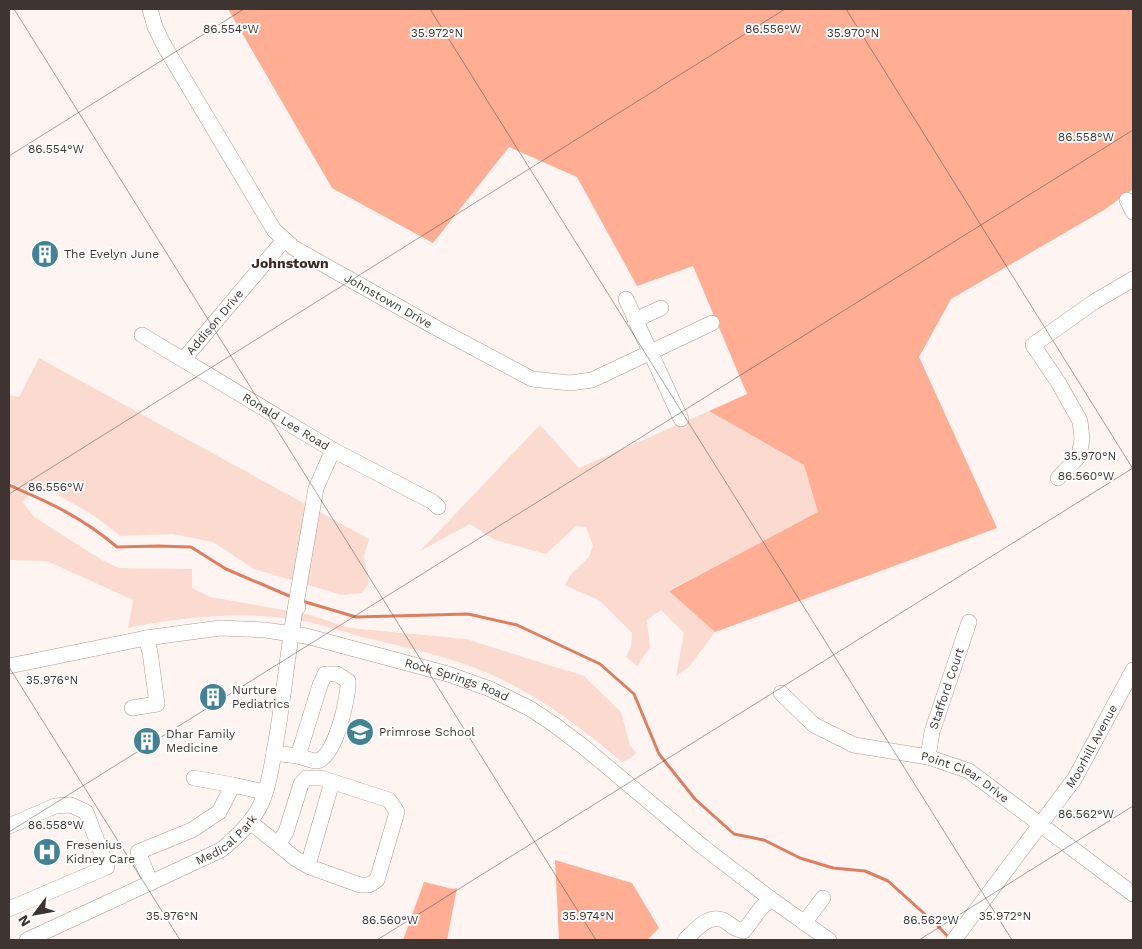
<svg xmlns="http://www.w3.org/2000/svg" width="1142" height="949" viewBox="0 0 1142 949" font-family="'Work Sans',sans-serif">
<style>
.green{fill:#fbdbd0}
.forest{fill:#ffae94}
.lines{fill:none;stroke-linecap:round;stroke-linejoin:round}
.stream{stroke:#df7e5f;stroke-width:3}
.minor-casing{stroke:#b19b94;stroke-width:16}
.minor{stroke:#fff;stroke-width:15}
.ticks{fill:none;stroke:#3e3533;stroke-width:1;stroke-opacity:0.45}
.labels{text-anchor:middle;stroke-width:4;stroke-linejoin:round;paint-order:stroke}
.poi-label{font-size:12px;fill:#3e3533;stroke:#fff;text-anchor:start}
.street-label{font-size:12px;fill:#3e3533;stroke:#fff}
.neighbourhood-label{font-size:14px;font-weight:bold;fill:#3b2a25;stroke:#fff}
.ticks-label{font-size:12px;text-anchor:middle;fill:#3e3533;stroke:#fff;stroke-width:4;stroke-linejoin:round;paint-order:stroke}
</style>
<rect width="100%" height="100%" fill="#fef4f1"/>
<path class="green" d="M39,358l330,181 -5,17 5,27 -7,10 -20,2 -88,-26 -41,-27 -41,-8 -51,2 -28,-21 -49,-28 -12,5 -23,-10v-87l10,2z
M709,411l95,54 15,48 -150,77 46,42 -26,35 -13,9 8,-43 -23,-23 -14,10 3,27 -13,19 -11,-9 5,-11 1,-13 -32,-32 -35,-16 6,-11 18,-17 4,-11 -7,-19 -10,-1 -30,28 -51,-14 -25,-16 -50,27 120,-126 39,43z
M9,485l21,9 -7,8 11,15 68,43 17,8 73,1v19l18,9 97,17 43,14 116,11 118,37 37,36 9,33 6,8 -5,5 -9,4c-40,-34 -77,-62 -125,-85 -39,-18 -84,-28 -126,-38 -24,-6 -49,-15 -73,-19 -57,-9 -113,-4 -170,8l5,-28 -86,-39 -38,-1z"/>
<path class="forest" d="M228,9h905v180l-29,21 -153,89 -32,58 78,171 -282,104 -46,-41 149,-79 -14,-47 -95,-54 38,-17 -54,-128 -56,20 -60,-109 -68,-30 -76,96 -101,-55z
M555,860l77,23 27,45 -12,12h-88z
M424,882l29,7 4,-1 -10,52h-44z"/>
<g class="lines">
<path class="stream" d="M9,485c41,18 73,32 108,62l41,-1 33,1 35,22 68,29
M302,601l54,16 112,-3 49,11 83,39 34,30 25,60 36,45 39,35 30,6 36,18 33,10 32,3 23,10 50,45 12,13"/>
<g class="minor-casing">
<g id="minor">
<path id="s1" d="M150,9l5,18 10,20 109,183 20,18 146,82 92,49 38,4 22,-3 120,-57"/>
<path d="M1127,200l6,12"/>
<path d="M626,299l55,120"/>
<path d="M635,320l26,-12"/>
<path id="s2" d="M142,335l191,115 100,52 5,5"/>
<path id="s3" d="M184,359l100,-119"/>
<path d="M1058,478l21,-22 3,-17 -2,-18 -22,-39 -25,-37 61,-43 39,-23"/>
<path id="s4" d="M9,666l137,-28 74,-10 45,2 41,6 142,38 42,15 39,19 23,15 33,25 118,99 68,52 58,41"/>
<path id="s5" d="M781,693l33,32 40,20 74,12 41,14 164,123"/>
<path d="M132,708l25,-4 -7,-52 -4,-14"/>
<path d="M274,753c8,1 16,2 23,3 6,1 14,5 19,5 19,-1 33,-65 32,-80l-11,-7h-12l-5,11 -22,71"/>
<path id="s6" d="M928,757l4,-25 37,-110"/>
<path d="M233,785l32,7"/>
<path d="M250,822l46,37 14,8 50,18h9l8,-5 20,-68 -8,-12 -68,-22h-15l-5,6 -15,48 -8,12"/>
<path d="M9,826l46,-20 16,-1 15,7 21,55 -98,42"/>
<path d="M308,865l24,-83"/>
<path d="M151,883l-13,-31 54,-22 27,-18 14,-27 -39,-7"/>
<path d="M804,923l19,-25"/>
<path id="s7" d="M27,940l194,-90c16,-13 31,-27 40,-46 9,-20 11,-42 15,-63 8,-46 12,-92 20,-137l2,3 -2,-3 20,-116 17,-38"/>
<path d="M685,940c10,-9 22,-26 38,-20 9,4 8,9 21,11l17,-23 10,-9"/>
<path id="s8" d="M954,940l121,-162 58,-108"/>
</g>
</g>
<use href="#minor" class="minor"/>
</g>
<path class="ticks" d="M14,9l582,931M430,9l582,931M846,9l287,460M9,156l235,-147M9,494l776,-485M9,667l171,273M9,832l1124,-702M377,940l756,-472M919,940l214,-134"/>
<defs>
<g id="building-disc" transform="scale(1.4375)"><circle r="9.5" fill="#418295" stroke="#fff"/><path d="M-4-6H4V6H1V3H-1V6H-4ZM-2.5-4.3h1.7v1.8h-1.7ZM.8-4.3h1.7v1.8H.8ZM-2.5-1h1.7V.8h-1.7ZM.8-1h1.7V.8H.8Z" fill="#fff"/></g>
<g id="school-disc" transform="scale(1.4375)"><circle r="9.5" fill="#418295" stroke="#fff"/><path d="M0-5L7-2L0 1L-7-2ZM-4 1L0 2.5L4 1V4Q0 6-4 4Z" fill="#fff"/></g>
<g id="hospital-disc" transform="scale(1.4375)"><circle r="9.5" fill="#418295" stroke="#fff"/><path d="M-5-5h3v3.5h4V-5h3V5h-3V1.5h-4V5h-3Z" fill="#fff"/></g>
</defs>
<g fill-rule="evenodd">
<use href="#building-disc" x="45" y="254"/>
<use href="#building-disc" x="213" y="697"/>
<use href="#school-disc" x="360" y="732"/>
<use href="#building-disc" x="147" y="741"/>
<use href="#hospital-disc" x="47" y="852"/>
</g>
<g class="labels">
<g class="poi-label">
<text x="64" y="258">The Evelyn June</text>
<text x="232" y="694">Nurture<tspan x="232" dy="14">Pediatrics</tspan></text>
<text x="379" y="736">Primrose School</text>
<text x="166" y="738">Dhar Family<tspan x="166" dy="14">Medicine</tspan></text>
<text x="66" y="849">Fresenius<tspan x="66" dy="14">Kidney Care</tspan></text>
</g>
<g class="street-label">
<text dy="4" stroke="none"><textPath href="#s1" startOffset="389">Johnstown Drive</textPath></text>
<text dy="4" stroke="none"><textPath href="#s3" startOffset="48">Addison Drive</textPath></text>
<text dy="4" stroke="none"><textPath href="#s2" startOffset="168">Ronald Lee Road</textPath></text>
<text dy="4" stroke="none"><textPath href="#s4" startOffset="458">Rock Springs Road</textPath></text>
<text dy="4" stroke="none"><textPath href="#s6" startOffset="71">Stafford Court</textPath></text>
<text dy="4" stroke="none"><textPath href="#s8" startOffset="238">Moorhill Avenue</textPath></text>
<text dy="4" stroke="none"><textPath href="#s5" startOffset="208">Point Clear Drive</textPath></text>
<text dy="4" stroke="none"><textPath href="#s7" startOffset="224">Medical Park</textPath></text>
</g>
<g class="neighbourhood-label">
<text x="290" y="268">Johnstown</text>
</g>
</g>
<g class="ticks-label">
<text x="231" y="33">86.554°W</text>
<text x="773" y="33">86.556°W</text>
<text x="437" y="37">35.972°N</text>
<text x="853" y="37">35.970°N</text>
<text x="1086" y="141">86.558°W</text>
<text x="56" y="153">86.554°W</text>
<text x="1090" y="460">35.970°N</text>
<text x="1086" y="480">86.560°W</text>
<text x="56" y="491">86.556°W</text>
<text x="52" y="684">35.976°N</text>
<text x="1086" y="818">86.562°W</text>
<text x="56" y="829">86.558°W</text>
<text x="172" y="920">35.976°N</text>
<text x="588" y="920">35.974°N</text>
<text x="1005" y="920">35.972°N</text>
<text x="390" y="924">86.560°W</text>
<text x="931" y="924">86.562°W</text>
</g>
<rect width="1142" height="949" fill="none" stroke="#3e3533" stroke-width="20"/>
<g transform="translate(35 914) rotate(238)" stroke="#ffffff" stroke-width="4" paint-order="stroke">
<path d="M0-4L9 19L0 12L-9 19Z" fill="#3e3533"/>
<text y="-8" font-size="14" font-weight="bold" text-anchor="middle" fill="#3e3533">N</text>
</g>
</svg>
